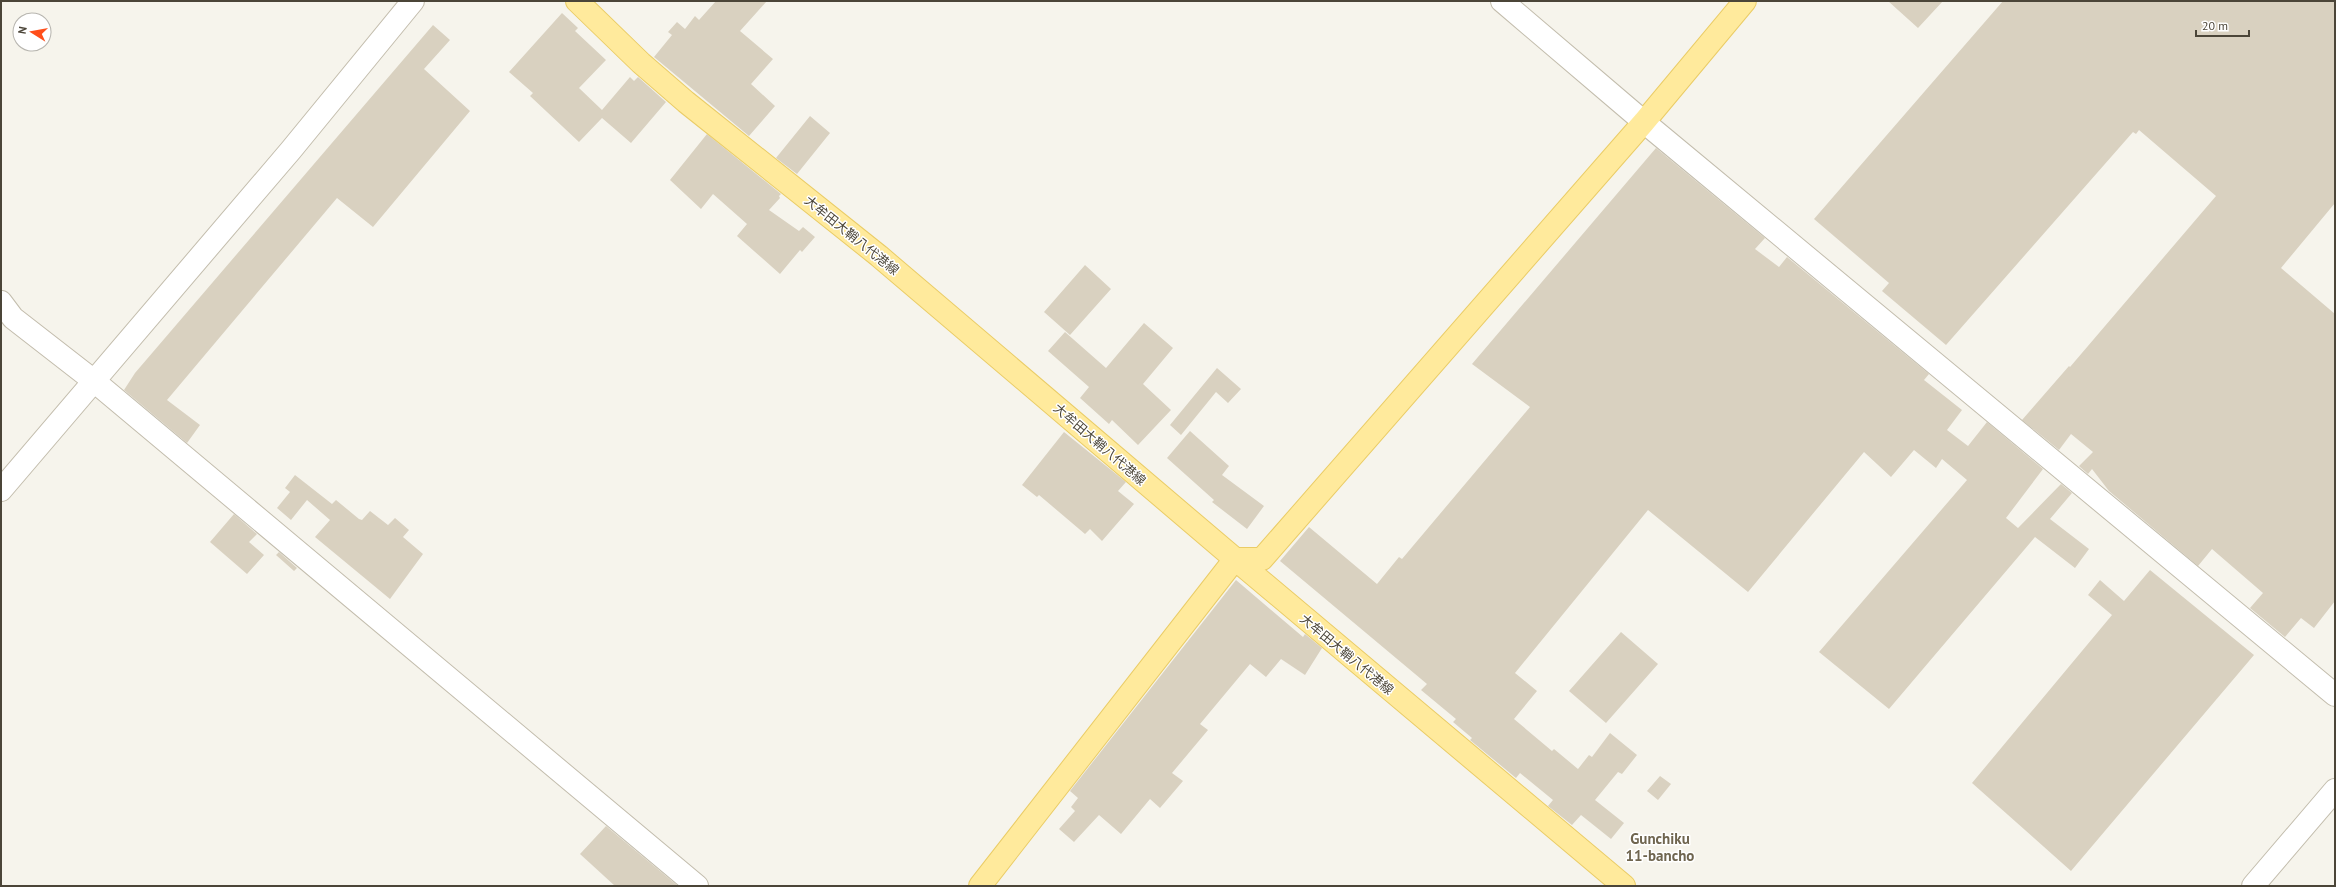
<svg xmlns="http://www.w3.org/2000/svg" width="2336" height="887" viewBox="0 0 2336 887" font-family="'PT Sans','Noto Sans JP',sans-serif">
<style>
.building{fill:#d9d1c0}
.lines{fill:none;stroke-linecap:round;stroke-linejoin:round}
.minor-casing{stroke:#c3bdad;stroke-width:24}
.major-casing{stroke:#eacc66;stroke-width:24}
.minor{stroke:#fff;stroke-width:22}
.major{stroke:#ffea9c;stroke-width:22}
.labels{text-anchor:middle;stroke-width:3;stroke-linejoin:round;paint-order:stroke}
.street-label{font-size:13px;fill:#4b4538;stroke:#fff}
.quarter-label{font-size:15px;font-weight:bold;fill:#6f654f;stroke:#fff}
</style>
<rect width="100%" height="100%" fill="#f6f4ec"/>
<path class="building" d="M716,1h51l-27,30 33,28 -22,25 24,22 -26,30 -95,-79 18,-22 -4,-3 9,-10 8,7 10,-13 4,4z
M1888,1h55l-25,27z
M2003,1h332v202l-54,65 54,46v287l-21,27 -13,-10 -16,19 -35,-29 13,-15 -51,-44 -14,17 -89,-75 -17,-22 -4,5 -9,-8 14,-14 -22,-18 -12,16 -37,-30 47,-54 1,1 146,-171 -77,-66 -3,4 -3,-2 -187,213 -64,-54 7,-8 -75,-64z
M562,13l16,15 -3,3 31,29 -27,28 23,22 28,-33 4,4 4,-4 28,25 -35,41 -29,-25 -23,24 -49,-46 3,-3 -24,-21z
M433,25l17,15 -26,29 46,42 -97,116 -36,-29 -170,202 33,25 -13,18 -63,-53 11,-17z
M810,116l20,17 -33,41 -21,-16z
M707,134l74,60 -2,2 1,2 -11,12 30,21 4,-4 12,10 -13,15 -2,-2 -20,24 -43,-38 10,-12 -34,-30 -12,15 -31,-29z
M1656,148l109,90 -10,11 24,18 8,-10 142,117 -5,6 38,30 -15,20 21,16 19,-24 56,47 -37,49 12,10 43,-44 11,9 -22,26 39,30 -14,19 -40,-31 -146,172 -70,-57 148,-172 -25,-21 -6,9 -22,-18 -23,27 -27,-25 -116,140 -100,-82 -133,163 22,18 -23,28 38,32 2,-2 24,20 11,-14 3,2 18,-24 27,22 -15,19 -4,-2 -23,28 29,23 -13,16 -30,-24 -9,10 -24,-19 5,-6 -33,-27 -4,5 -46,-38 2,-2 -19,-16 3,-3 -35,-29 6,-6 -147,-123 29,-34 68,57 22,-27 3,2 128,-152 -58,-43z
M1085,265l26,24 -41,46 -26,-23z
M1144,323l29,25 -30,36 28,26 -33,35 -26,-25 -3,4 -29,-26 9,-11 -41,-36 17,-19 41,36z
M1217,368l24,21 -13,14 -12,-11 -35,43 -11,-10z
M1190,431l39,35 -7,9 42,31 -17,23 -35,-27 2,-2 -47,-42z
M1064,432l62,50 -8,9 16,13 -32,37 -12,-12 -5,5 -46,-39 -2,2 -15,-12z
M295,475l37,29 4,-4 23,19 3,1 8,-9 18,14 7,-7 14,12 -6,7 20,17 -33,45 -75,-62 15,-17 -23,-20 -16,20 -14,-12 13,-16 -5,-4z
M234,514l23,20 -8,8 15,13 -17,19 -37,-32z
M279,552l18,16 -3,3 -18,-16z
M2150,570l104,85 -183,216 -99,-88 140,-168 -24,-20 12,-15 24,21z
M1236,580l67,57 2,-3 17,14 -17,27 -24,-16 -15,18 -16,-13 -50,60 8,6 -36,43 11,8 -23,27 -10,-9 -29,35 -22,-19 -25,27 -15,-13 16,-18 -4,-4 7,-9 -8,-7z
M1621,632l37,32 -52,59 -37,-32z
M1660,776l11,8 -13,16 -11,-9z
M606,826l72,60h-63l-35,-32z"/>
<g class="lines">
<g class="minor-casing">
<path id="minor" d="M1502,1l142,121 691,573
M1,302l12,16 81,63 603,505
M1,490l290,-340 122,-149
M2253,886l82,-96"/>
</g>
<g class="major-casing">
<path id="major" d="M577,1l64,62 45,39 193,154 356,303 389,327
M1235,559h27l382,-437 101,-121
M980,886l255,-327"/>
</g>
<use href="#minor" class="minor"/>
<use href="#major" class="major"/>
</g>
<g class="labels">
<g class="street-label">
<text transform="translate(852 235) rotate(39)" y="5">大牟田大鞘八代港線</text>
<text transform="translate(1100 444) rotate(41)" y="5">大牟田大鞘八代港線</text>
<text transform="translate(1347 654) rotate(40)" y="5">大牟田大鞘八代港線</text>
</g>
<g class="quarter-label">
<text x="1660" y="844">Gunchiku<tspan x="1660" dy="17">11-bancho</tspan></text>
</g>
</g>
<rect width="2336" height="887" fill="none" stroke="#4b4538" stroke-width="4"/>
<g transform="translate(32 32) rotate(281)"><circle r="19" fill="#ffffff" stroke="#b7b5af"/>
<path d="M0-3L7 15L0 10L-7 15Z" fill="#ff4e1a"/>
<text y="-6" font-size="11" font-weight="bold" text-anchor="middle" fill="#4b4538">N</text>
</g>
<path d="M2196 30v6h53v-6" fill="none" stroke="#4b4538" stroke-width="2"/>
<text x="2202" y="30" font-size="12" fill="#4b4538" stroke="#ffffff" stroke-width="3" paint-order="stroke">20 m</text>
</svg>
